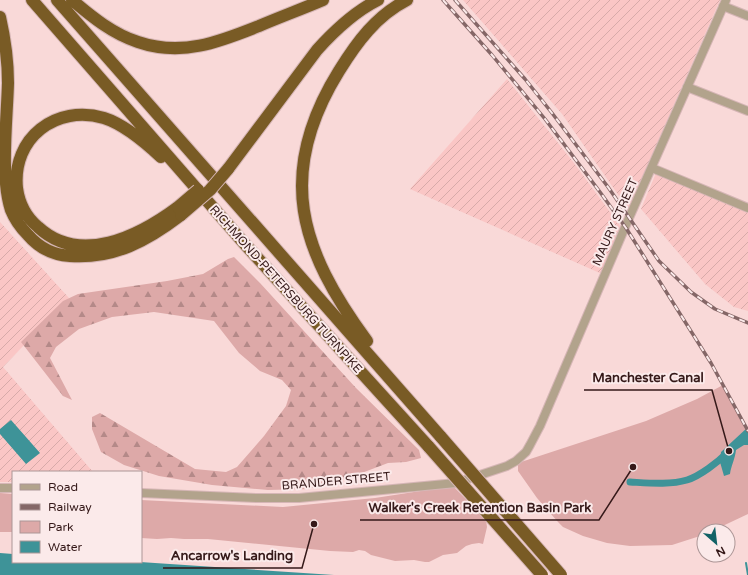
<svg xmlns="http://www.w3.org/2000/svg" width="748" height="575" viewBox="0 0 748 575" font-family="'Varela Round',sans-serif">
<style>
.industrial{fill:url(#industrial-furrows)}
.green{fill:#dda9a8}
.forest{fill:url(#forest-firs)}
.water{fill:#3e9398}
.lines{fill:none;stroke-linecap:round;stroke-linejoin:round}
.stream{stroke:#3e9398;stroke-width:2}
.canal{stroke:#3e9398;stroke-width:7}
.minor-casing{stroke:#d6b6b6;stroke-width:10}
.highway-casing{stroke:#d6b6b6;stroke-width:14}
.minor{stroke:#b2a38c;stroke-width:8}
.highway{stroke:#795b25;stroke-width:12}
.rail-casing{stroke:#856767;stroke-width:3.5}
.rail{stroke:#fbeaea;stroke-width:2;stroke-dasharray:6;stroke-linecap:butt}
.highway-bridge-casing{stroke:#d6b6b6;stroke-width:14;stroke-linecap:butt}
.highway-bridge{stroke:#795b25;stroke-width:12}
.labels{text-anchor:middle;stroke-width:4;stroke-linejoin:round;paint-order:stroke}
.street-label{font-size:12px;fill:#351919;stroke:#fbeaea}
.leader{fill:none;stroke:#351919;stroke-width:1.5}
.callout-dot{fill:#351919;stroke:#fbeaea;stroke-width:1.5}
.callout-label{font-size:13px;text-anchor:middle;font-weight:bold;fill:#351919;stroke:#fbeaea;stroke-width:4;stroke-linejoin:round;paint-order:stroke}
</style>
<defs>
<pattern id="industrial-furrows" width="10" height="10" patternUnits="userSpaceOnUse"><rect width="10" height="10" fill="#fac6c5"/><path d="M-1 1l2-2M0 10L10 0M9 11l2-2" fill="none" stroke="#d7aaa9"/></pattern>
<pattern id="forest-firs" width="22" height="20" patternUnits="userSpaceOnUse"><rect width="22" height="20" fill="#dda9a8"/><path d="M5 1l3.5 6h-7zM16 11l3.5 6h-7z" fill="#b48988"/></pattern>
</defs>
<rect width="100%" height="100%" fill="#f9d9d8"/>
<path class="industrial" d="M463,0h257l-92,209 -66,-95z
M507,79l67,84 47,64 -19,47 -192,-85z
M656,173l92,39v99l-14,-4 -29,-23 -64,-75z
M0,222l69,76 -66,69 90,105h-80v10h-13z"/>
<path class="green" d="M723,385l25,50v79l-36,17h-8v4l-4,1 -28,9 -42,1 -23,-3 -24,-7 -20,-9 -5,-5 -21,-24 -19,-27v-8l128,-42 51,-22z
M453,486l33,34 1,7 -4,17 -4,-1 -7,1 -6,2 -9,7 -14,2 -14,7h-4l-11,-2 -19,1 -24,-6 -6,-4 -6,-1 -6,2 -23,-1 -122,-12h-24l-13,-1 -14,1 -16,-1v-38l142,7 92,-9z
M0,493l13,1v38h-13z"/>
<path class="forest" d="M234,257l26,26 96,105 63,62 2,8 -15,4 -18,1 -29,11 -51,15 -40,1 -56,-5 -53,-9 -35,-11 -23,-13 -9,-23v-12l8,-4 95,56 31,3 11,-5 27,-31 22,-30 5,-16 -9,-10 -22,-9 -21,-18 -25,-32 -60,-9 -42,5 -33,12 -23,18 -6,11 22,42 -9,-4 -42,-54 42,-41 15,-7 89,-13 36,-7 25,-15z"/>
<path class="water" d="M11,420l29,33 -14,11 -26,-30v-5z
M748,427v18h-4l-8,5c-1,9 -5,16 -6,24l-6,2 -4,-14 1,-10z
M0,553l13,1v8h127l194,13h-334z"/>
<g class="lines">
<path class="stream" d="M746,563l2,12"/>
<path class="canal" d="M630,482c19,1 40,3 57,-2 13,-4 31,-18 40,-27"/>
<g class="minor-casing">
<path id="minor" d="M723,6l25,10
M687,87l61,24
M652,168l96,40
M0,488h13
M141,493l115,5h43l157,-15 51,-17 9,-5 10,-9 4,-7 10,-19 89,-208 97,-218"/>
</g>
<g class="highway-casing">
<path id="highway" d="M32,0l211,242 186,205
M57,0l384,437
M72,0c20,17 41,34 66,42 44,15 81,0 121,-16 21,-9 43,-17 64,-26
M0,17c5,22 8,44 8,66 -1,37 -8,94 3,127 4,10 10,18 17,25 12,14 25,20 42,21 44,3 77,-15 111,-41
M161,157c-15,-14 -38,-33 -57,-39 -48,-14 -92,20 -87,70 2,15 9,29 21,39 42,39 101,9 140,-20
M228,169l89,-119c18,-20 37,-38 61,-50
M367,341c-67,-91 -92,-167 -28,-270 18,-29 37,-55 68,-71"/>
</g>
<use href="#minor" class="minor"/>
<use href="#highway" class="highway"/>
<g class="rail-casing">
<path id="rail" d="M443,0l49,55 53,64 55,73 26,36 85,135 37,68
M455,0l70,79 27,34 56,74 51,74 32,31 24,17 33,14"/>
</g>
<use href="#rail" class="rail"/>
<g class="highway-bridge-casing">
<path id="highway-bridge" d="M178,207l20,-17
M181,215l29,-25 18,-21
M441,437l120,138
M429,447l113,128"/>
</g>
<use href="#highway-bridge" class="highway-bridge"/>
</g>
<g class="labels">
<g class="street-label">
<text transform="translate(615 222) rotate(-66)" y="4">MAURY STREET</text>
<text transform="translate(286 289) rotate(48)" y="4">RICHMOND-PETERSBURG TURNPIKE</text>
<text transform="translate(336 481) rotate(-5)" y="4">BRANDER STREET</text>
</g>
</g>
<path class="leader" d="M729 451L712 390H584M633 467L599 520H360M314 524L302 568H163"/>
<g class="callout-dot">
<circle cx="729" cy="451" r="4"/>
<circle cx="633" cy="467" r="4"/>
<circle cx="314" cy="524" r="4"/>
</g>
<g class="callout-label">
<text x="648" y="382">Manchester Canal</text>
<text x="480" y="512">Walker's Creek Retention Basin Park</text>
<text x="232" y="560">Ancarrow's Landing</text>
</g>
<rect x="12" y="471" width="130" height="92" fill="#fbeaea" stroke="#ac9696"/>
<rect x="20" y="484" width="20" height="6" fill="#b2a38c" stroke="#ac9696"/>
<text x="48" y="491" font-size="12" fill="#351919">Road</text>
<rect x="20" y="504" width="20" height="6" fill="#856767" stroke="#ac9696"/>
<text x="48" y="511" font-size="12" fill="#351919">Railway</text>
<rect x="20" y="521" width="20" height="12" fill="#dda9a8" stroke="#ac9696"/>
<text x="48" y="531" font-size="12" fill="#351919">Park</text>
<rect x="20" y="541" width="20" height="12" fill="#3e9398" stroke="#ac9696"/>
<text x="48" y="551" font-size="12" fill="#351919">Water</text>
<g transform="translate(716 543) rotate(152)"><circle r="19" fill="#fbeaea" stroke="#ac9696"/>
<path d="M0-3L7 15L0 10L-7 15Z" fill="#126266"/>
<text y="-6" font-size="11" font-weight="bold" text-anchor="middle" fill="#351919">N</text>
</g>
</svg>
